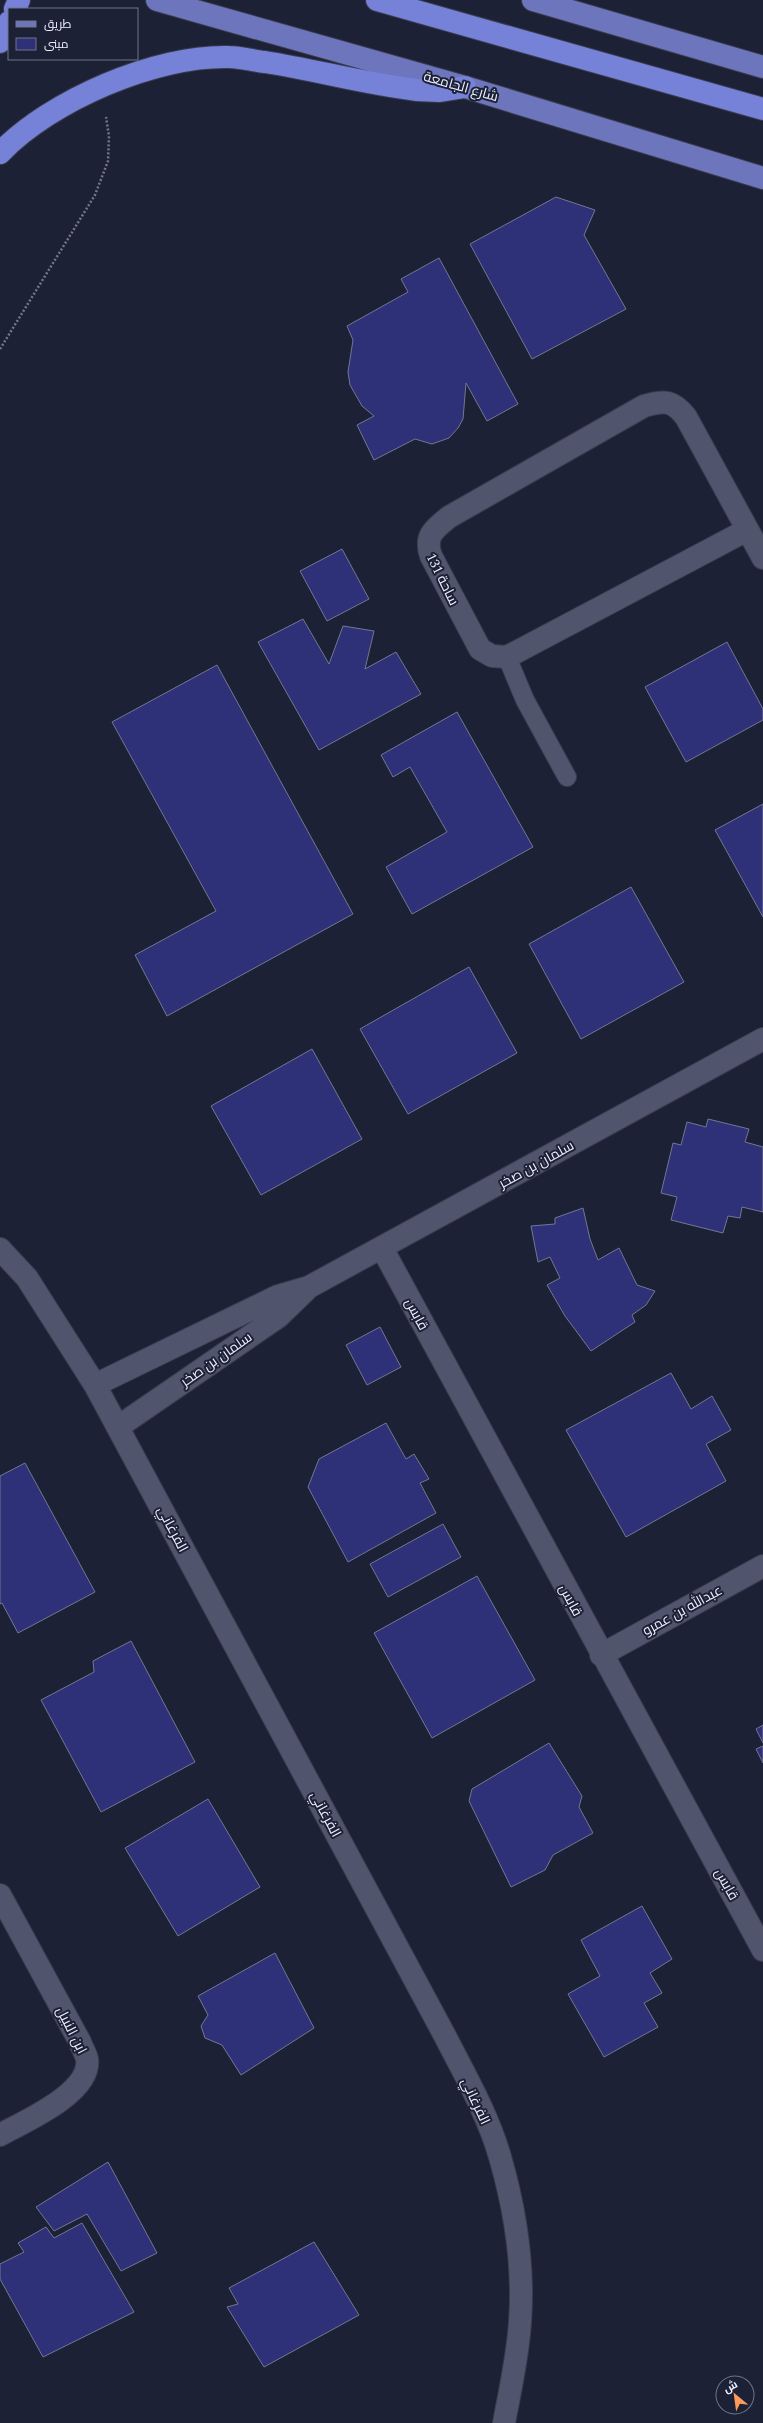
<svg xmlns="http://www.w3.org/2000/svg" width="763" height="2423" viewBox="0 0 763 2423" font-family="Spectral,Cairo,serif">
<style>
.building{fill:#2e3178;stroke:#727791}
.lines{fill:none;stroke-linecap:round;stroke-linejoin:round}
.service-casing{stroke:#3a3d4f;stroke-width:20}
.minor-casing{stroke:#3a3d4f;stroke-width:24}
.primary-casing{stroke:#3a3d4f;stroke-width:24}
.trunk-casing{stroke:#3a3d4f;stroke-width:24}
.path{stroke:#737789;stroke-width:2.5;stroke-dasharray:2 2;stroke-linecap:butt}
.service{stroke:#50556d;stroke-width:18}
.minor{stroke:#50556d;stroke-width:22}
.primary{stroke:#6d76bd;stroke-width:22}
.trunk{stroke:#7681d8;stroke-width:22}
.labels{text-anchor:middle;stroke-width:4;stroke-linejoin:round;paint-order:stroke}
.street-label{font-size:14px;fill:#edf0ff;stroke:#1d2136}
</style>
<rect width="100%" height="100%" fill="#1d2136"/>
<path class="building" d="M556,197l39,13 -11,25 42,74 -94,50 -62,-115z
M439,258l79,146 -31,17 -21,-38 -3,36 -5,9 -9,10 -17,6 -17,-5 -41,21 -17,-35 17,-9 -12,-10 -12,-21 -2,-13 5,-32 -6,-14 61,-34 -7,-13z
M342,549l27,50 -42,22 -27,-50z
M303,619l26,45 14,-38 31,5 -9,38 31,-17 25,42 -102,56 -61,-108z
M727,642l36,67v11l-77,42 -41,-75z
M217,665l136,249 -186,102 -32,-61 81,-44 -104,-189z
M457,712l76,135 -121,67 -26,-47 61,-35 -37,-65 -17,10 -12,-22z
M763,804v113l-48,-87z
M631,887l53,95 -103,57 -52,-95z
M469,967l48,86 -109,61 -48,-85z
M312,1049l50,90 -101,56 -50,-89z
M708,1119l41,10 -4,13 18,5v65l-21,-5 -2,11 -12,-2 -5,17 -52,-13 6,-23 -16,-4 12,-50 8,2 6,-23 19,5z
M583,1208l7,31 8,21 21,-12 18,37 18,6 -9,14 -14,10 3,7 -44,29 -26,-35 -18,-31 13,-7 -10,-21 -12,5 -7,-36 24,-2v-6z
M380,1327l21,40 -34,18 -21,-40z
M671,1373l20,36 21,-13 19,34 -25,14 20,37 -100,56 -60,-107z
M386,1423l20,36 8,-5 15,25 -9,4 16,30 -88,49 -40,-75 11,-28z
M25,1463l70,129 -77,41 -16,-30 -2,1v-128z
M443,1524l18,33 -73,40 -18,-33z
M477,1576l58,104 -103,58 -58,-105z
M131,1641l64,121 -94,50 -60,-112 53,-28 -1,-11z
M763,1725v18l-7,-14z
M549,1743l33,53 -3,11 14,26 -40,22 -8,15 -34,17 -42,-86 3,-12z
M763,1746v17l-7,-14z
M208,1799l52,88 -82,49 -53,-88z
M642,1906l30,53 -22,14 12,20 -18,10 14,24 -54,30 -36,-63 32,-18 -19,-36z
M275,1953l39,75 -73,47 -19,-30 -17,-7 -4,-12 7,-11 -10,-19z
M108,2162l49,91 -36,18 -34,-57 -33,17 -18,-24z
M82,2223l52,89 -91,45 -43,-78v-15l24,-12 -6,-9 28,-16 8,11z
M314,2242l45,73 -95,52 -37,-60 11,-3 -9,-16z"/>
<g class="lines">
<g class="service-casing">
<path id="service" d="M507,657l18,43 42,77"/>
</g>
<g class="minor-casing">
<path id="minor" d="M747,530l-240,127 -15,-1 -12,-7 -49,-93c-7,-20 3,-27 18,-39l195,-111c20,-6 29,-6 42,11l77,141
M382,1248l381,702
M0,1249l27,29 68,107 350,651c20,39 43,79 55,121 15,52 24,111 20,165 -2,34 -10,68 -16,101
M95,1385l183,-89 31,-9 454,-248
M118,1427l160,-110 28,-27
M601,1655l162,-89
M0,1895l80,147c2,6 6,12 7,17 5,34 -64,63 -87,76"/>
</g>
<g class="primary-casing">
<path id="primary" d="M157,0l308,87 298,91
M533,0l230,67"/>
</g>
<g class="trunk-casing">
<path id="trunk" d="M377,0l386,109
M15,9l4,-9
M0,42l9,-20
M0,153c51,-53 156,-98 229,-96 12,0 25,4 36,5 51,8 101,22 152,28l23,1 25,-4"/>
</g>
<path class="path" d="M0,349l95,-154 13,-34 1,-25 -3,-19"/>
<use href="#service" class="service"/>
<use href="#minor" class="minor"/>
<use href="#primary" class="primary"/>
<use href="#trunk" class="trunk"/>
</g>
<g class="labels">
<g class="street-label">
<text transform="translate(461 86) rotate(16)" y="5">شارع الجامعة</text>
<text transform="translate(443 579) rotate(64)" y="5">ساحة 131</text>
<text transform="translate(536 1164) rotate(-29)" y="5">سلمان بن صخر</text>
<text transform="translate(417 1314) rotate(62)" y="5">قابس</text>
<text transform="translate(216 1359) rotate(-35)" y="5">سلمان بن صخر</text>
<text transform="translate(173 1529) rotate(62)" y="5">الفرغاني</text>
<text transform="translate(571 1600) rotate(62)" y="5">قابس</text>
<text transform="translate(682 1610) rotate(-29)" y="5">عبدالله بن عمرو</text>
<text transform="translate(326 1814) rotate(62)" y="5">الفرغاني</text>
<text transform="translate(727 1884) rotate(61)" y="5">قابس</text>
<text transform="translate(72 2030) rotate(63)" y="5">ابن النبيل</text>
<text transform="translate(476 2101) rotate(65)" y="5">الفرغاني</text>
</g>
</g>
<rect x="8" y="8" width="130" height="52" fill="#1d2136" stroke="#707486"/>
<rect x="16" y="21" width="20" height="6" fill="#6d76bd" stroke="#707486"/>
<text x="44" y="28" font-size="12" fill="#edf0ff">طريق</text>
<rect x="16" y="38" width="20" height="12" fill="#2e3178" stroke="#707486"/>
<text x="44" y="48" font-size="12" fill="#edf0ff">مبنى</text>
<g transform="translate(735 2395) rotate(331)"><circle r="19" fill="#1d2136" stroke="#707486"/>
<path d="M0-3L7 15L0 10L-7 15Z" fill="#ff9b5a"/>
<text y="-6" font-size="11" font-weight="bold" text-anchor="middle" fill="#edf0ff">ش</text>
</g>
</svg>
